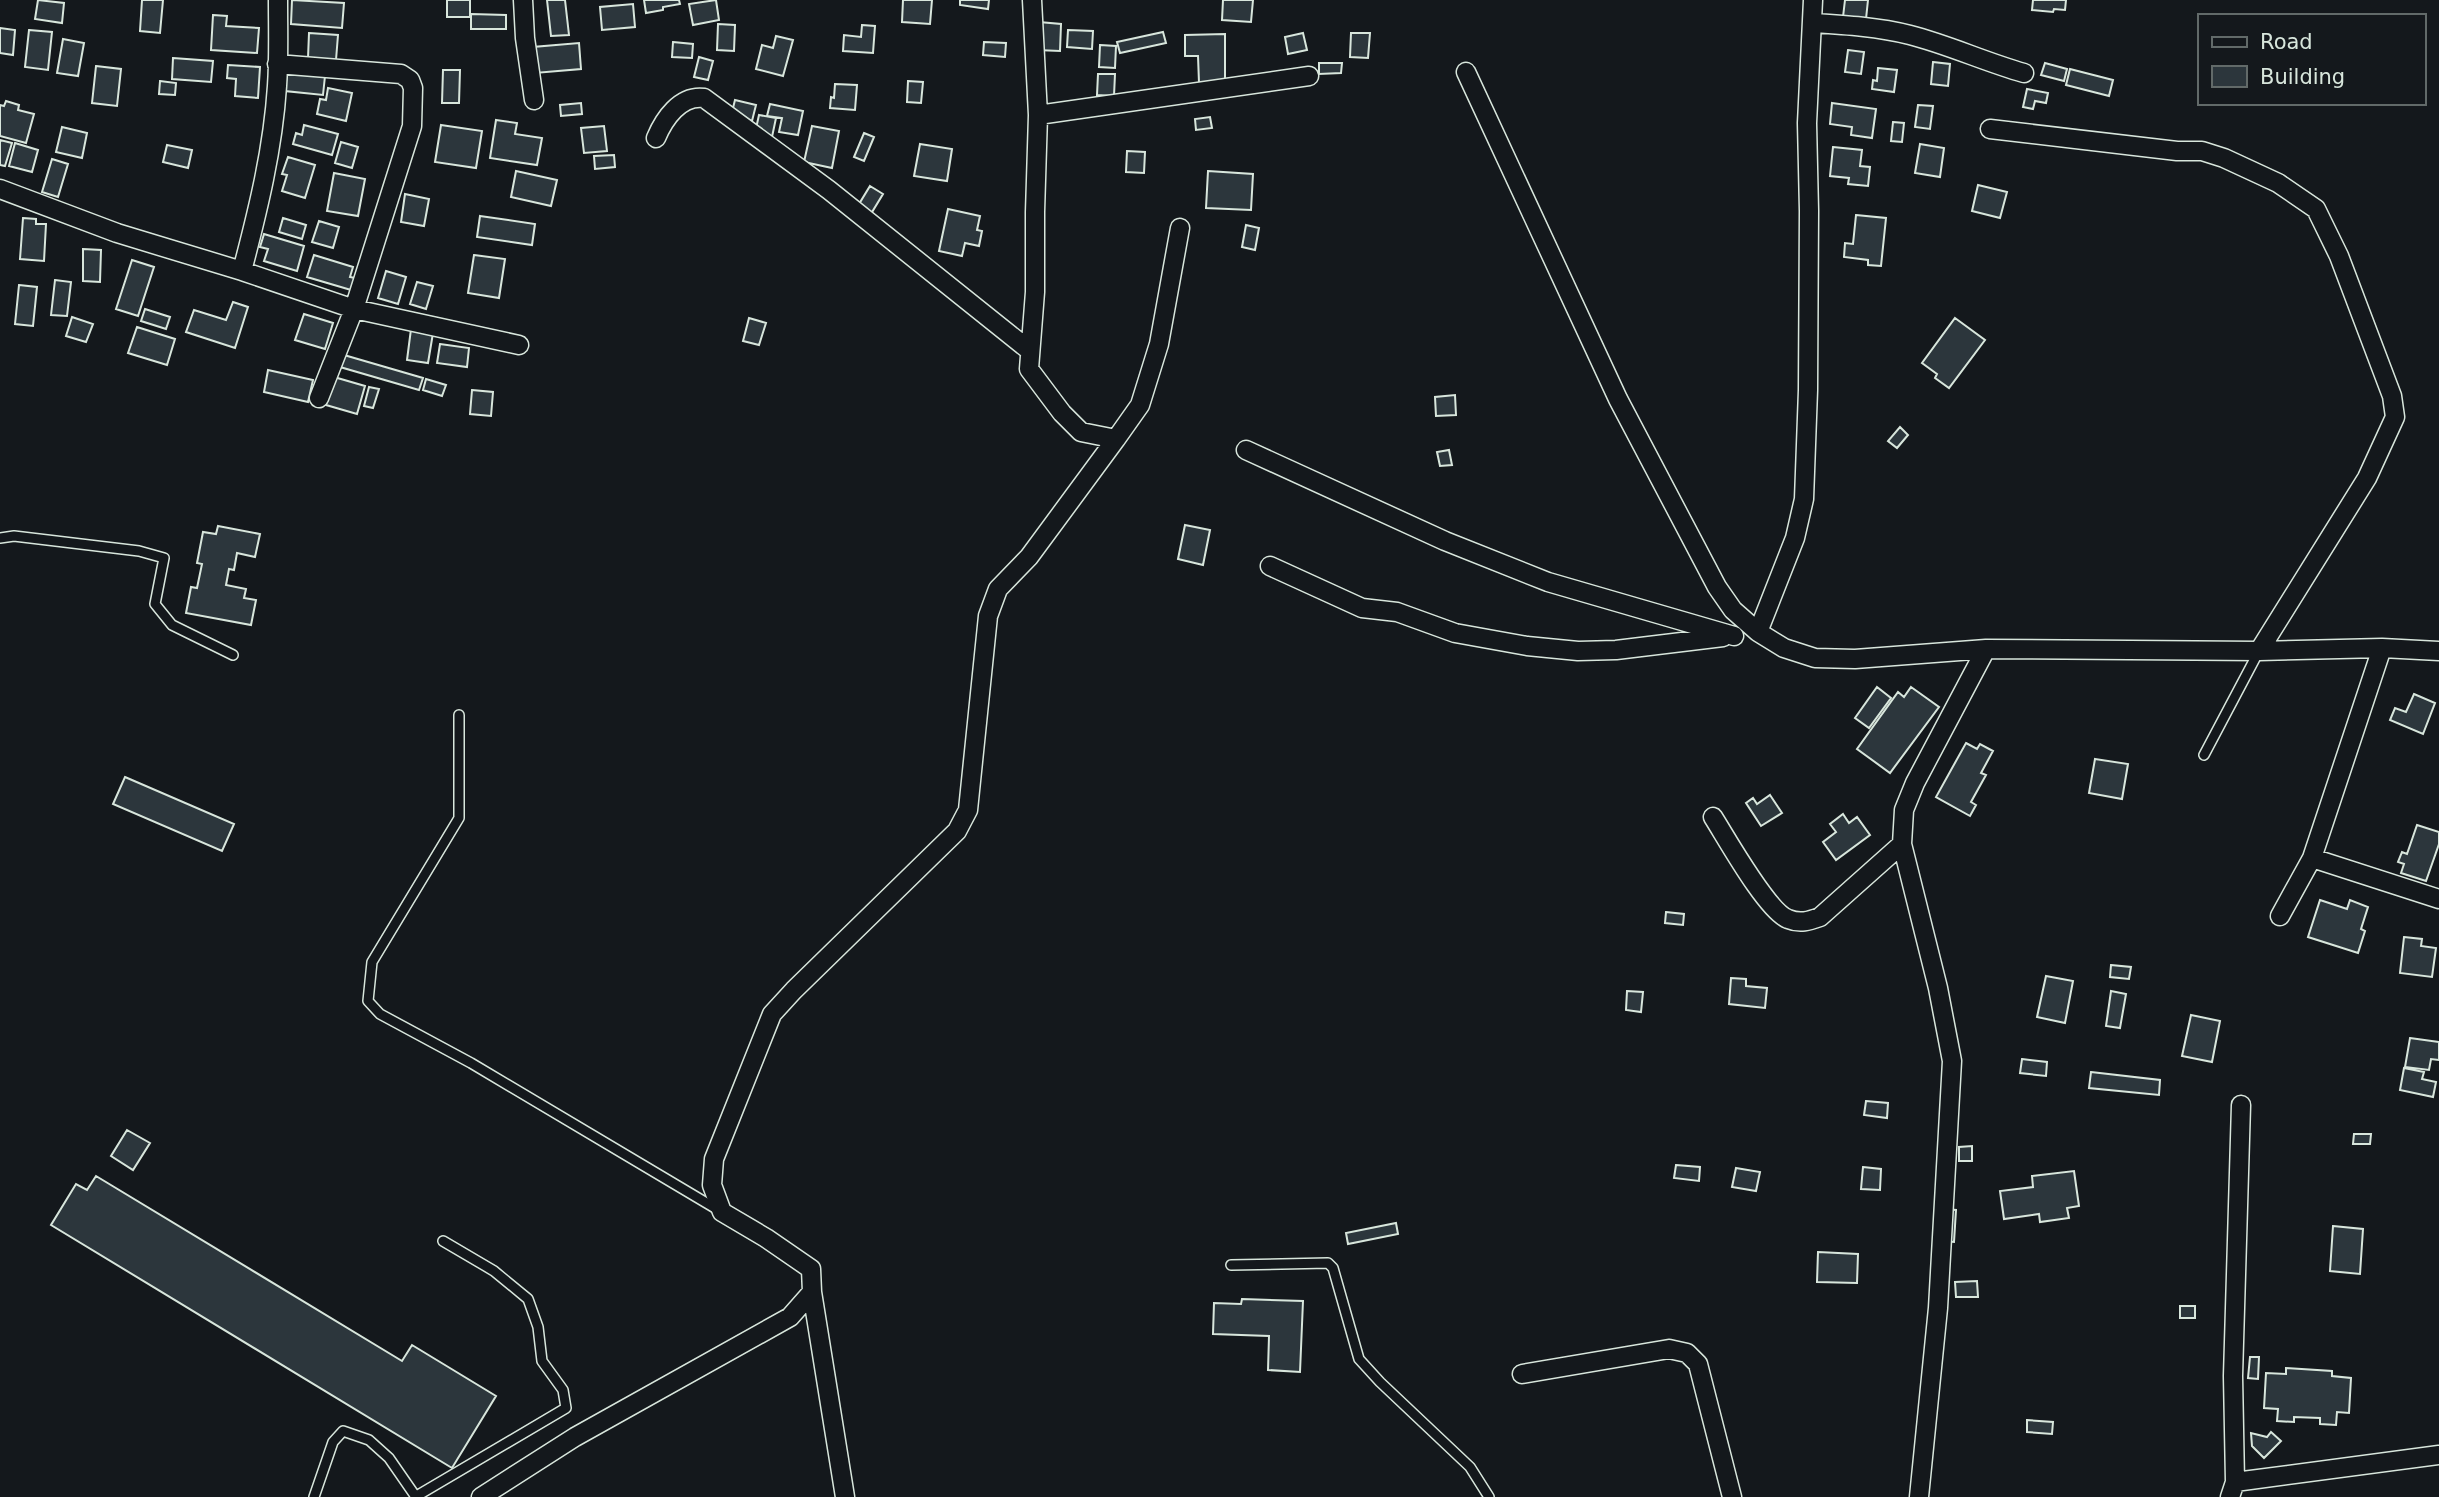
<svg xmlns="http://www.w3.org/2000/svg" width="2439" height="1497" viewBox="0 0 2439 1497" font-family="'DejaVu Sans',sans-serif">
<style>
.building{fill:#2c363c;stroke:#d8e6dc;stroke-width:2}
.lines{fill:none;stroke-linecap:round;stroke-linejoin:round}
.lane-casing{stroke:#d8e6dc;stroke-width:12}
.street-casing{stroke:#d8e6dc;stroke-width:21}
.lane{stroke:#14181c;stroke-width:9}
.street{stroke:#14181c;stroke-width:18}
</style>
<rect width="100%" height="100%" fill="#14181c"/>
<path class="building" d="M38,0l26,3 -2,20 -27,-4z
M142,0h21l-3,33 -20,-2z
M292,0l52,3 -2,25 -51,-4z
M447,0h23v17h-23z
M547,0h18l4,35 -18,1z
M644,0h35l1,4 -17,3v3l-17,3z
M716,0l3,20 -26,5 -4,-21z
M903,0h29l-2,24 -28,-2z
M960,0h29l-1,9 -28,-4z
M1223,0h30l-2,22 -29,-2z
M1845,0h23l-2,19 -23,-2z
M2033,0h33l-1,10 -11,-1 -1,3 -21,-2z
M633,4l2,23 -33,3 -2,-23z
M471,14l35,1v14h-35z
M213,15l14,1 -1,10 33,2 -2,25 -46,-3z
M1039,22l22,2 -1,27 -23,-1z
M718,24l17,1 -1,26 -17,-1z
M862,25l13,1 -2,27 -30,-2 1,-16 17,2z
M0,28l15,2 -2,25 -13,-2z
M29,30l23,2 -4,38 -23,-3z
M1068,30l25,1 -1,18 -25,-2z
M1163,32l3,11 -46,10 -3,-11z
M309,33l29,2 -2,25 -28,-2z
M1303,33l4,17 -19,4 -3,-17z
M1351,33h19l-2,25 -18,-1z
M1225,34v49h-26l-1,-27h-13v-21z
M776,36l17,4 -10,36 -27,-7 6,-24 11,3z
M63,39l21,4 -6,33 -21,-3z
M673,42l20,2 -1,14 -20,-1z
M984,42l22,1 -1,14 -22,-2z
M579,43l2,26 -46,4 -2,-26z
M1100,45l16,1 -1,22 -16,-1z
M1848,50l16,2 -3,22 -16,-2z
M699,57l14,4 -5,19 -14,-3z
M173,58l40,3 -2,21 -39,-3z
M1933,62l17,2 -2,22 -17,-2z
M1319,63h23l-1,10 -22,1z
M2045,63l22,6 -3,12 -23,-6z
M228,65l32,2 -2,31 -23,-2 1,-17 -9,-1z
M96,66l25,3 -4,37 -25,-3z
M1878,68l19,2 -3,22 -22,-3 1,-9 4,1z
M2070,69l43,11 -4,16 -43,-11z
M443,70h17l-1,33h-17z
M287,72l38,4 -2,19 -38,-4z
M1098,74h17l-1,22 -17,-1z
M160,81l16,2 -1,12 -16,-1z
M908,81l15,1 -2,21 -14,-1z
M835,84l22,1 -2,25 -25,-2 1,-11 3,1z
M328,88l24,5 -6,28 -29,-7 3,-15 6,1z
M2027,89l21,4 -2,10 -11,-2 -2,8 -10,-2z
M735,100l21,5 -4,16 -21,-5z
M6,101l13,4 -1,5 16,4 -8,29 -26,-7v-31l4,1z
M581,103l1,11 -21,2 -1,-11z
M1832,103l44,6 -4,29 -21,-3 1,-8 -22,-3z
M770,104l33,7 -5,24 -19,-3 3,-14 -15,-2z
M1918,105l15,1 -3,23 -15,-2z
M759,115l17,3 -4,19 -17,-4z
M1210,117l2,11 -16,2 -1,-11z
M496,120l21,3 -2,11 27,4 -5,27 -47,-7z
M1893,122l11,1 -2,19 -11,-1z
M304,125l34,9 -6,21 -39,-11 3,-11 6,2z
M441,125l41,6 -6,37 -41,-6z
M604,126l3,25 -23,2 -3,-25z
M812,126l27,5 -7,37 -28,-6z
M62,127l25,6 -5,25 -26,-6z
M864,133l10,4 -10,24 -10,-4z
M0,140l12,3 -7,23 -5,-1z
M341,142l17,5 -6,21 -17,-5z
M15,143l23,7 -6,22 -23,-6z
M920,144l32,5 -5,32 -33,-5z
M1920,144l24,4 -4,29 -25,-4z
M167,145l25,5 -4,18 -25,-6z
M1833,147l29,3 -2,16 10,1 -2,19 -20,-2 1,-6 -19,-2z
M1127,151l18,1 -1,21 -18,-1z
M614,155l1,12 -20,2 -1,-13z
M288,157l27,8 -10,33 -23,-7 5,-16 -5,-1z
M52,159l16,5 -10,33 -16,-5z
M516,171l41,9 -6,26 -40,-9z
M1208,171l45,3 -2,36 -45,-2z
M334,173l31,6 -7,37 -31,-5z
M1978,185l29,7 -7,26 -28,-7z
M870,186l13,8 -14,23 -13,-8z
M405,194l24,5 -5,27 -23,-4z
M948,209l32,7 -3,14 5,1 -3,15 -14,-3 -3,13 -23,-5z
M1856,215l30,3 -5,48 -13,-1v-5l-24,-3 1,-14 8,1z
M480,216l55,8 -3,21 -55,-8z
M23,218l13,1v5h10l-2,37 -24,-2z
M283,218l23,7 -4,14 -23,-7z
M319,221l20,6 -6,21 -21,-6z
M1246,225l13,3 -4,22 -13,-3z
M264,234l40,12 -7,25 -33,-10 4,-12 -8,-2z
M83,249l18,1 -1,32 -17,-1z
M314,255l39,12 -3,10 5,1 -4,12 -44,-13z
M474,255l31,4 -6,39 -31,-5z
M132,260l22,7 -16,49 -22,-7z
M386,271l20,6 -8,27 -20,-6z
M55,280l16,2 -4,34 -16,-1z
M417,282l16,4 -7,23 -16,-5z
M19,285l18,2 -4,39 -18,-2z
M233,302l15,5 -13,41 -49,-16 8,-22 32,10z
M145,309l25,8 -4,12 -25,-8z
M304,314l29,9 -8,26 -30,-9z
M72,317l21,7 -7,18 -20,-6z
M749,318l17,5 -7,22 -16,-4z
M1955,318l30,22 -36,48 -14,-10 2,-4 -15,-11z
M137,327l38,12 -8,26 -39,-12z
M411,329l22,4 -5,30 -21,-3z
M440,344l29,4 -2,19 -30,-4z
M344,355l79,23 -4,12 -79,-23z
M268,370l45,10 -5,22 -44,-10z
M334,377l31,9 -8,28 -31,-9z
M426,379l20,6 -4,11 -19,-6z
M369,387l10,2 -6,19 -9,-2z
M472,390l21,2 -2,24 -21,-2z
M1455,395l1,20 -20,1 -1,-19z
M1900,427l8,8 -11,13 -9,-7z
M1449,450l3,15 -12,1 -3,-14z
M1185,525l25,5 -7,35 -25,-6z
M218,526l42,8 -5,23 -18,-4 -3,17 -5,-1 -3,16 20,4 -2,9 12,2 -5,25 -65,-12 5,-26 6,1 5,-24 -5,-1 6,-31 13,2z
M1877,687l14,11 -22,30 -14,-10z
M1911,687l28,20 -49,66 -33,-24 41,-57 6,5z
M2414,694l21,9 -12,31 -33,-14 5,-12 11,4z
M1966,743l11,6 3,-5 13,7 -12,22 5,2 -15,27 5,3 -6,11 -34,-19z
M2095,759l33,5 -6,35 -33,-6z
M125,777l109,47 -12,27 -109,-47z
M1770,795l12,18 -21,13 -15,-23 7,-5 4,6z
M1843,814l6,9 8,-6 13,18 -34,25 -13,-18 13,-10 -6,-8z
M2417,825l22,7v12l-13,37 -25,-8 3,-9 -6,-2 4,-10 5,2z
M2320,900l27,9 3,-9 18,7 -7,22 4,2 -7,22 -50,-16z
M1666,912l18,2 -1,11 -18,-2z
M2404,937l18,2 -1,7 15,2 -4,29 -32,-4z
M2111,965l20,2 -2,12 -19,-2z
M2046,976l27,5 -8,42 -28,-6z
M1731,978l15,1v7l21,2 -2,20 -36,-4z
M1627,991l16,1 -2,20 -15,-2z
M2111,991l15,3 -6,34 -14,-2z
M2191,1015l29,6 -8,41 -30,-6z
M2410,1038l29,4v18l-8,-1 -2,11 -24,-3z
M2022,1059l25,3 -1,14 -26,-3z
M2404,1068l20,4 -2,7 14,3 -3,15 -33,-7z
M2091,1072l69,8 -1,15 -70,-7z
M1866,1101l22,2 -1,15 -23,-3z
M127,1130l23,13 -17,27 -22,-14z
M2354,1134h17l-1,10h-17z
M1972,1146v15h-13v-14z
M1676,1165l24,2 -1,14 -25,-3z
M1863,1167l18,2 -1,21 -19,-1z
M1736,1168l24,4 -4,19 -24,-4z
M2074,1171l5,35 -12,2 2,10 -29,4 -1,-8 -35,5 -4,-28 33,-4 -1,-11z
M96,1176l306,185 10,-16 84,51 -44,72 -401,-243 25,-41 11,6z
M1945,1209l11,1 -2,32 -11,-1z
M1396,1223l2,11 -50,10 -2,-11z
M2333,1226l30,3 -3,45 -30,-3z
M1818,1252l40,2 -1,29 -40,-1z
M1977,1281l1,16h-22l-1,-15z
M1242,1299l61,2 -3,71 -32,-2 1,-34 -56,-2 1,-31 27,1z
M2180,1306h15v12h-15z
M2250,1357h9l-1,22 -10,-1z
M2286,1368l46,3v5l19,2 -2,35 -12,-1 -1,13 -16,-1v-6l-26,-1v5l-17,-1 1,-12 -14,-1 2,-35 20,1z
M2027,1420l26,2 -1,12 -25,-2z
M2271,1432l10,9 -17,17 -12,-12 -1,-13 16,4z"/>
<g class="lines">
<g class="lane-casing">
<path id="lane" d="M0,538l14,-2 125,15 25,7 -9,46 17,21 61,30
M459,715v103l-87,144 -4,39 12,13 91,49 249,148
M2204,755l55,-104
M1231,1265l97,-2 5,5 26,91 21,23 90,85 19,30
M314,1497l19,-55 10,-11 26,9 20,18 27,39
M415,1497l151,-89 -3,-18 -21,-29 -4,-34 -10,-28 -34,-28 -51,-30"/>
</g>
<g class="street-casing">
<path id="street" d="M523,0l2,38 9,62
M1813,0l-6,123 2,88 -1,179 -4,109 -9,39 -37,94 26,16 31,10 40,1 131,-10 273,2 123,-3 57,3
M1813,23c32,2 65,4 97,12 39,10 75,27 114,38
M277,64l124,10 9,6 3,8 -1,38 -58,183 -35,89
M1466,72l152,327 99,188 16,23 25,22
M1038,115l271,-39
M1990,129l187,22h25l22,7 54,25 38,26 23,47 53,140 3,21 -28,61 -108,173
M656,138c8,-19 24,-43 48,-40l125,92 200,160
M0,189l117,44 125,38 112,38 165,36
M242,271c16,-61 31,-122 35,-185 2,-28 1,-57 1,-86
M1116,439l24,-34 19,-61 21,-116
M1246,450l199,91 103,41 186,54
M1270,566l92,42 35,4 58,21 72,13 51,5 38,-1 107,-13
M1713,817c14,22 54,94 75,102 12,5 21,2 32,-2l82,-73
M2312,858l127,41
M2280,916l32,-58 70,-210
M812,1292l33,205
M1522,1374l147,-25 18,4 11,11 34,133
M2235,1482l-2,-106 8,-271
M481,1497l94,-60 215,-120 22,-25 -1,-23 -45,-31 -44,-26 -10,-27 2,-26 58,-145 22,-24 163,-159 11,-21 20,-194 10,-27 31,-32 87,-118 -35,-7 -19,-19 -33,-44 6,-77v-80l3,-97 -6,-115
M1919,1497l19,-189 14,-247 -14,-73 -36,-144 2,-34 11,-27 71,-134
M2230,1497l5,-15 204,-27"/>
</g>
<use href="#lane" class="lane"/>
<use href="#street" class="street"/>
</g>
<rect x="2198" y="14" width="228" height="91" fill="#14181c" stroke="#626a69" stroke-width="2"/>
<rect x="2212" y="37" width="35" height="10" fill="#14181c" stroke="#626a69" stroke-width="2"/>
<text x="2260" y="49" font-size="21" fill="#d8e6dc">Road</text>
<rect x="2212" y="66" width="35" height="21" fill="#2c363c" stroke="#626a69" stroke-width="2"/>
<text x="2260" y="84" font-size="21" fill="#d8e6dc">Building</text>
</svg>
